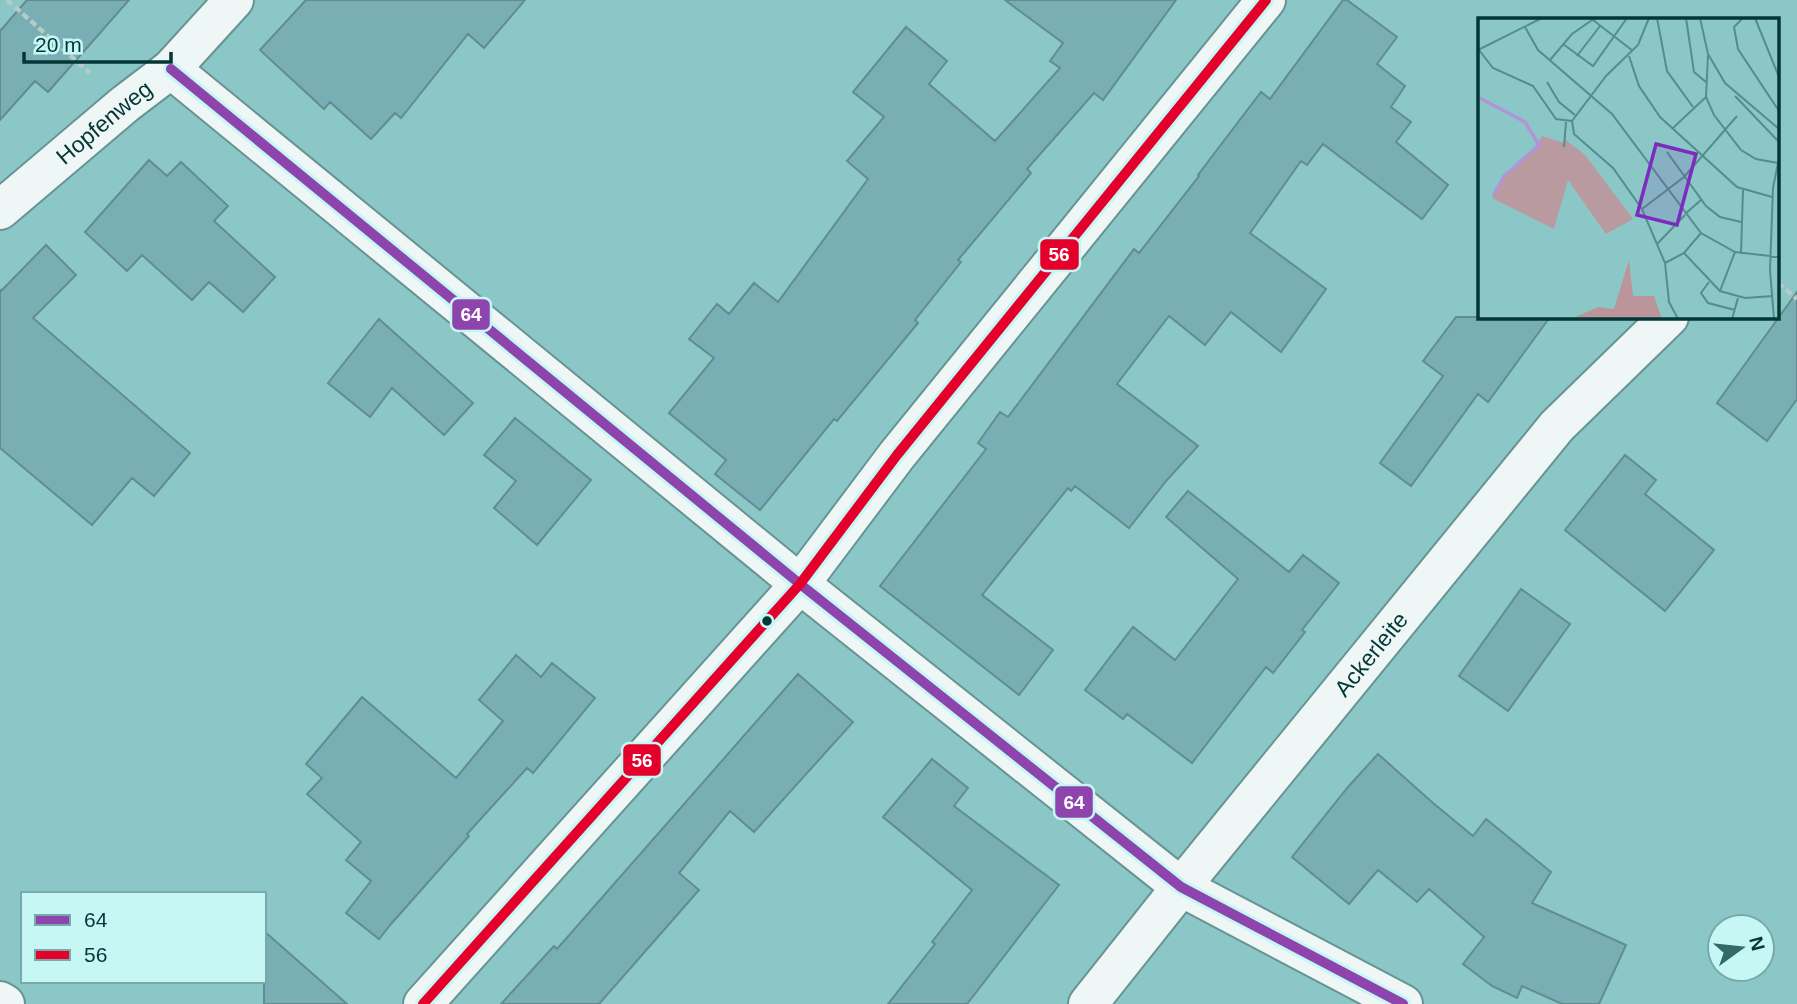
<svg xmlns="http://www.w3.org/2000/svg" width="1797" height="1004" viewBox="0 0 1797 1004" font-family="Arial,sans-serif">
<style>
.building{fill:#79afb4;stroke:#628d90;stroke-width:2}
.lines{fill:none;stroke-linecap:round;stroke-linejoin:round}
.minor-casing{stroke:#689393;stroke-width:42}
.path{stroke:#b6cac9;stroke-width:4.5;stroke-dasharray:7 3.5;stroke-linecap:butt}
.minor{stroke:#eef7f6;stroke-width:38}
.bus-1-casing{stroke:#c6f7f5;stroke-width:16}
.bus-2-casing{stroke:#c6f7f5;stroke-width:16}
.bus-1{stroke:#8e44ad;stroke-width:10}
.bus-2{stroke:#e4002b;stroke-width:10}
.bus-dot{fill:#033737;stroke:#c6f7f5;stroke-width:2.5}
.labels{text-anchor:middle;stroke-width:5;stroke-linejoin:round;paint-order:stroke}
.street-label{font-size:23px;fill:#033737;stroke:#c6f7f5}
.inset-river{fill:none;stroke:#b095d8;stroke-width:3.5}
.inset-road{fill:none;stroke:#558d8d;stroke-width:2}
.view{fill:#7b2cbf;fill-opacity:0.15;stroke:#7b2cbf;stroke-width:3.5}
.inset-edge{fill:none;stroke:#033737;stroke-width:3.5}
.line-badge{stroke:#c6f7f5;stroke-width:2.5}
.badge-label{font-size:19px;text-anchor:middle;font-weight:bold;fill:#fff}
</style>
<rect width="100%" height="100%" fill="#8bc7c6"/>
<path class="building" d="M27,0h102l-81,92 -13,-11 -35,39v-89z
M306,0h219l-41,48 -16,-14 -67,84 -6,-5 -24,26 -41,-37 -6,7 -64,-59z
M1005,0h171l-73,100 -9,-7 -67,76 4,4 -73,87 3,2 -46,58 3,3 -81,98 -3,-2 -74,91 -45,-36 11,-14 -57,-47 45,-55 -25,-19 28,-35 12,10 25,-31 24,19 90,-123 -21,-18 37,-44 -31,-25 53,-65 41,34 -18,23 66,57 65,-73 -10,-7 13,-18z
M1343,0h4l50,37 -20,27 28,22 -14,21 20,15 -15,20 52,43 -26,34 -99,-75 -16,21 -6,-4 -51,72 76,56 -45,63 -50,-40 -26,33 -36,-29 -52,68 81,62 -31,34 -38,48 -54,-42 -4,5 -3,-3 -86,107 71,55 -34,45 -139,-109 106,-137 -8,-6 22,-31 8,5 126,-168 5,4 60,-77 -1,-1 63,-83 9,7z
M149,160l18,16 14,-14 47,44 -14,15 61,56 -32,35 -34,-30 -17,18 -50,-45 -15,16 -42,-39z
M46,245l30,30 -43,43 157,135 -36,43 -22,-18 -40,47 -92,-77v-158l1,1z
M1797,292v107l-30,42 -50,-38z
M1456,317h94l-62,85 -10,-8 -67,92 -31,-23 63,-87 -20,-15z
M379,319l94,84 -29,32 -52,-47 -22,29 -42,-34z
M515,418l76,62 -54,65 -43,-37 22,-27 -32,-26z
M1625,455l31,25 -11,14 69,56 -49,61 -100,-81z
M1188,491l101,81 14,-17 36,28 -37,47 3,2 -32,41 -7,-6 -74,96 -65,-49 -4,5 -38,-29 48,-63 42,33 63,-81 -72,-62z
M1521,589l49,35 -62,87 -49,-35z
M516,655l25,22 11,-14 43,35 -62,75 -6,-5 -60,66 2,2 -78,88 -12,15 -33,-26 25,-32 -25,-21 15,-18 -54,-48 15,-16 -16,-14 56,-67 94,81 47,-57 -24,-21z
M798,674l55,48 -99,110 -24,-21 -51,62 20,17 -100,114h-98l53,-58 3,3z
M1378,754l55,49 40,33 13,-17 65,53 -19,31 94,42 -27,59h-37l-40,-18 -5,12 -25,-12 -29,-22 21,-27 -55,-48 -12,13 -39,-32 -29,34 -57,-47 56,-70z
M932,759l36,29 -14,18 105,79 -92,119h-79l47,-60 -3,-2 40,-52 -89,-73z
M264,931l83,73h-83z"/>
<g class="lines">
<g class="minor-casing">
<g id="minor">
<path d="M171,69l629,515 381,303 222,117"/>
<path id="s1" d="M0,210l125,-106 46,-35 63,-69"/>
<path d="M0,1001l5,3"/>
<path d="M423,1004l377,-420 97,-129 369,-455"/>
<path id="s2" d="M1088,1004l93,-117 376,-461 112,-109"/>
</g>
</g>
<path class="path" d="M7,0l83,73
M1778,283l19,16"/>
<use href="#minor" class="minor"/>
<g class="bus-1-casing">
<path id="bus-1" d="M171,69l629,515 381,303 222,117"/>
</g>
<g class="bus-2-casing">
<path id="bus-2" d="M423,1004l377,-420 97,-129 369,-455"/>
</g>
<use href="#bus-1" class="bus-1"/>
<use href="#bus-2" class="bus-2"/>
</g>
<circle class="bus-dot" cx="767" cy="621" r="6"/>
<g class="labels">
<g class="street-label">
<text dy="8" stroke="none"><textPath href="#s1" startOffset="136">Hopfenweg</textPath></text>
<text dy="8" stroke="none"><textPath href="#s2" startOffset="450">Ackerleite</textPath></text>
</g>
</g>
<g transform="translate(1478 18)">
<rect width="301" height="301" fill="#8bc7c6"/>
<path d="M64,118l22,7 2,-3 19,15 48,64 -27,15 -38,-54 -14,49 -60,-30 -2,-3 11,-21 26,-19z" fill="#b89aa0"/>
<path d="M151,242l4,36h21l8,23h-91l27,-12 16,2z" fill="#bb949c"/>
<path class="inset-river" d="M0,79l47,25 14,23 -35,31 -10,18"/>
<path class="inset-road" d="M179,0l10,53 26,36M208,0l8,54 12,10M222,0l8,36 17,29 54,46M265,0l-9,9 4,22 41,62M277,0l24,59M115,2l40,31M47,9l13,23 74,64 89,119 34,19 44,5M85,26l30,22 34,-48M0,32l64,-32M1,32l14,18 40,18 23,33 16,2M230,37l-2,42 8,18 27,35 15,9 22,4M99,38l23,-30M151,38l10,30 21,31 77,70 35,10M72,42l22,-26 23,-16M69,64l12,20 16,13M257,78l44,46M94,103l2,13 39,34 29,41 23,54 4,39 9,17M94,103l34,-45 32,-31 11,-27M195,110l33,-31M86,129l2,-25M189,134l39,54 14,11 21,5M164,191l42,-32 53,-61M207,196l16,-14M179,226l28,-29M206,235l36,38 25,7 28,-2M263,236l2,-64M187,245l19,-10 17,-20M231,264l-8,11 7,10 27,7M242,273l15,-39M254,301l6,-21M296,301l-4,-49 3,-82 6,-30"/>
<path class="view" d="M178,126l40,10 -19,71 -40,-10z"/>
<rect width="301" height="301" class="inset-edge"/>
</g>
<g class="line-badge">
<rect x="1039" y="238" width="41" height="33" rx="7" fill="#e4002b"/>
<rect x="451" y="298" width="40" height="33" rx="7" fill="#8e44ad"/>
<rect x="622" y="743" width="40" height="34" rx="7" fill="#e4002b"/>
<rect x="1054" y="785" width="40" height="34" rx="7" fill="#8e44ad"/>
</g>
<g class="badge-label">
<text x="1059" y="261">56</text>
<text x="471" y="321">64</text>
<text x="642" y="767">56</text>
<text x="1074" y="809">64</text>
</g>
<rect x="21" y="892" width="245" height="91" fill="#c6f7f5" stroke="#78aaa9" stroke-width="2"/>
<rect x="35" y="915" width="35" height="10" fill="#8e44ad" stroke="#78aaa9" stroke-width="2"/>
<text x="84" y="927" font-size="21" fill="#033737">64</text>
<rect x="35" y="950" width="35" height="10" fill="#e4002b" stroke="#78aaa9" stroke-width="2"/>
<text x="84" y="962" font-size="21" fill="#033737">56</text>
<g transform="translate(1741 948) rotate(75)"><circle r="33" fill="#c6f7f5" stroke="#78aaa9" stroke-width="2"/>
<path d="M0-5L12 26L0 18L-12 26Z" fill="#336969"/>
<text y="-10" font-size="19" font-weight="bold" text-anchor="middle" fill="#033737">N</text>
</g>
<path d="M24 52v10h147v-10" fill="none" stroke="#033737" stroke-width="3.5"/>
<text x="35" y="52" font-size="21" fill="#033737" stroke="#c6f7f5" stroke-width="5" paint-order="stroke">20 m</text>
</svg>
